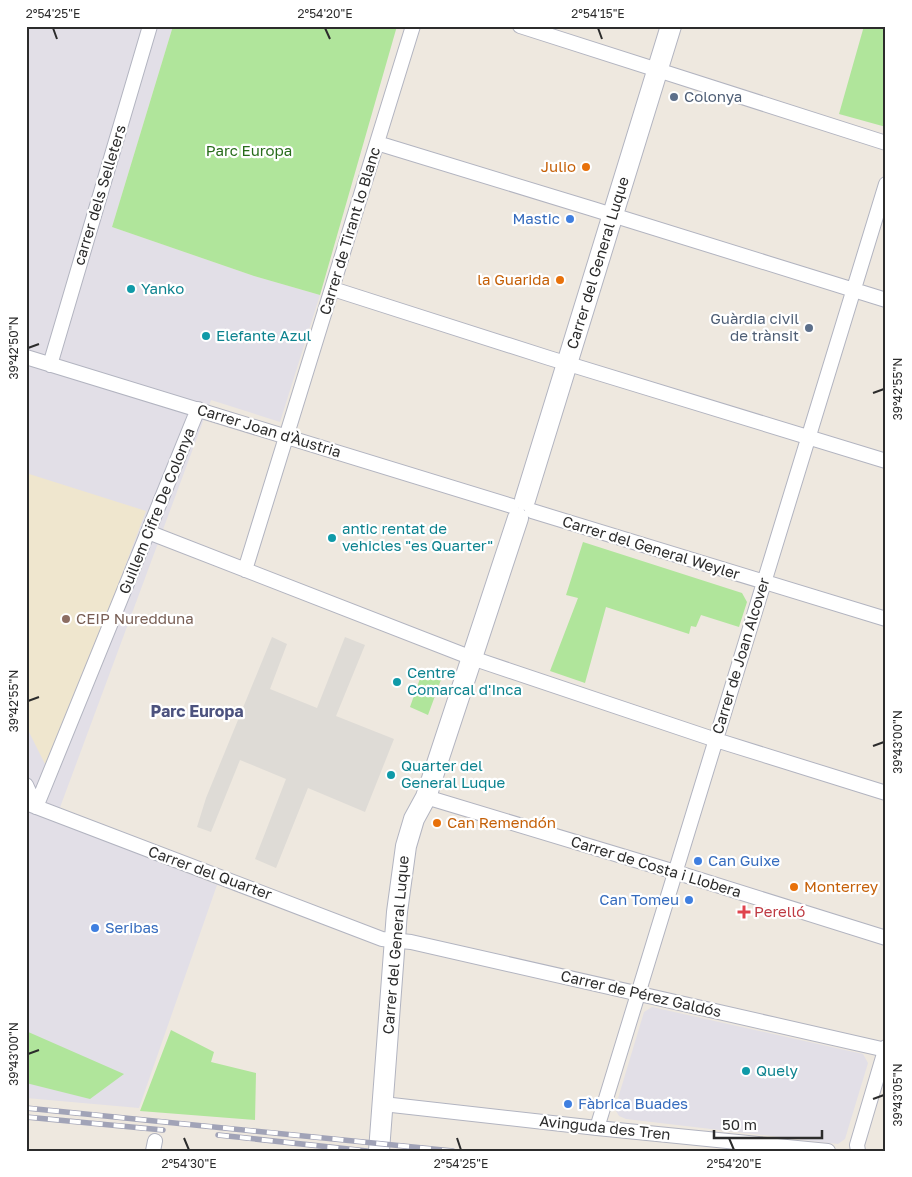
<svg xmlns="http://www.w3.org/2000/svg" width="912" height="1177" viewBox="0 0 912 1177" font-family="'Golos Text',sans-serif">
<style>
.industrial{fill:#e2dfe7}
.education{fill:#efe6ce}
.green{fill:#b0e59b}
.plaza{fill:#dedbd6}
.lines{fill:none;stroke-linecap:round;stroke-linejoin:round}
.minor-casing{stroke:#b2b4c0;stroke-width:16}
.secondary-casing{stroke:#b2b4c0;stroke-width:22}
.minor{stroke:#fff;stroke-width:14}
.secondary{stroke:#fff;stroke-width:20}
.rail-casing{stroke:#a1a3b7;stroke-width:5.5}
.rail{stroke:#fff;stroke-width:4;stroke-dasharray:11;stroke-linecap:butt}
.ticks{fill:none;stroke:#2c2c2c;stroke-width:2}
.service-dot{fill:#5c6f8a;stroke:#fff;stroke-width:2}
.food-dot{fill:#e8710a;stroke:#fff;stroke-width:2}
.shop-dot{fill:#3f7fe0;stroke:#fff;stroke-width:2}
.culture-dot{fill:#0f9aa8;stroke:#fff;stroke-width:2}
.education-dot{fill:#8d6e63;stroke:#fff;stroke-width:2}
.health-dot{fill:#e0444e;stroke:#fff;stroke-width:2}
.labels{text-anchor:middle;stroke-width:4.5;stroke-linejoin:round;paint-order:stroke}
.service-label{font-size:15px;fill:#4e5e75;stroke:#fff;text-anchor:start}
.park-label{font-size:15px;fill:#276c1a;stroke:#fff}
.food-label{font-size:15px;fill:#c56008;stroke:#fff;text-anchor:end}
.street-label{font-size:15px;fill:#2c2c2c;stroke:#fff}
.shop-label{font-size:15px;fill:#366cbe;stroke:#fff;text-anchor:start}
.culture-label{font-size:15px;fill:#0d838f;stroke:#fff;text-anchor:start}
.education-label{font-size:15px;fill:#785e54;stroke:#fff;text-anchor:start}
.health-label{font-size:15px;fill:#be3a42;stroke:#fff;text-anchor:start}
.neighbourhood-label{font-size:16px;font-weight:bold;fill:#4c527e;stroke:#fff}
.neatline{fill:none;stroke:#2c2c2c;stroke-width:2}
.ticks-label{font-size:12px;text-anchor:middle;fill:#2c2c2c}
</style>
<rect width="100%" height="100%" fill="#eee8df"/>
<path class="industrial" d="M26,26h147l-61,201 142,49 66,19 -40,127 -69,-22 -156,421 162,64 -78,223 -113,-10z
M652,1007l211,47 5,9 -23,76 -7,5 -212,-25 -7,-3 -3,-5v-6l28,-93z"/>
<path class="education" d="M26,473l120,38 -98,259 -22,-44z"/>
<path class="green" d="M173,26h224l-77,269 -66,-19 -142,-49z
M864,26h22v101l-47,-13z
M583,542l159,51 5,9 -8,25 -38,-12 -5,12 -5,-1 -2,8 -83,-27 -21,76 -35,-12 28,-73 -12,-3z
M423,670l19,7 -14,38 -18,-8z
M171,1030l43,22 -3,10 45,11 -1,47 -115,-9z
M26,1031l98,43 -34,25 -64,-16z"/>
<path class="plaza" d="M272,637l15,7 -17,45 47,19 28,-71 20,8 -29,71 58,23 -29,73 -57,-24 -32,80 -21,-9 31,-80 -46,-19 -29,72 -14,-5 9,-29z"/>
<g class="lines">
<g class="minor-casing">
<path id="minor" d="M520,26l366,117
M377,143l216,66 293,91
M333,289l216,69 337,103
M26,357l486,149
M50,365l100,-339
M532,511l354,108
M148,532l324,126 244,82 170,53
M245,570l168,-544
M26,785l10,22
M426,797l249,75 211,66
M26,803l356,136 29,3 475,108
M36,807l162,-398
M383,1104l214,24 231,23
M597,1128l289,-944
M153,1151l2,-10
M858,1151l-1,-6 29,-98"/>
</g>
<g class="secondary-casing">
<path id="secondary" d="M525,500l146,-474
M379,1151l18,-239 9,-66 8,-27 12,-22 92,-279"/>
</g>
<use href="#minor" class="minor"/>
<use href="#secondary" class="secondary"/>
<g class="rail-casing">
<path id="rail" d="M26,1108l427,43
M26,1117l137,13
M218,1135l149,16"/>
</g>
<use href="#rail" class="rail"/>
</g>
<path class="ticks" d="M53,28l4,11M325,28l5,11M598,28l4,11M28,348l11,-4M873,393l11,-4M28,701l11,-4M873,746l11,-4M28,1054l11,-4M873,1099l11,-4M184,1138l5,12M457,1138l4,12M729,1138l5,12"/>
<g class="service-dot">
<circle cx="674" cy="97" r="5"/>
<circle cx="809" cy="328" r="5"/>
</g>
<g class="food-dot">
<circle cx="586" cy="167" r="5"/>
<circle cx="560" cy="280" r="5"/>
<circle cx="437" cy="823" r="5"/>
<circle cx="794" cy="887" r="5"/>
</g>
<g class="shop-dot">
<circle cx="570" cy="219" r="5"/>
<circle cx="698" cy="861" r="5"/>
<circle cx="689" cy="900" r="5"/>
<circle cx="95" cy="928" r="5"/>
<circle cx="568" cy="1104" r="5"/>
</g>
<g class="culture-dot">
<circle cx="131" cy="289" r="5"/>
<circle cx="206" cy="336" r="5"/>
<circle cx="332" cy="538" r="5"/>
<circle cx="397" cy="682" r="5"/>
<circle cx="391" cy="775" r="5"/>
<circle cx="746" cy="1071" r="5"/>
</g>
<circle class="education-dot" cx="66" cy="619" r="5"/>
<path class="health-dot" d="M741.5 904.5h5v5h5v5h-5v5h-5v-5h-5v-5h5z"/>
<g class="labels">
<g class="service-label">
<text x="684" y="102">Colonya</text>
<text x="799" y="324" text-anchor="end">Guàrdia civil<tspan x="799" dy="17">de trànsit</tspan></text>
</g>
<g class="park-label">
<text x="249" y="156">Parc Europa</text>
</g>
<g class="food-label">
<text x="576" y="172">Julio</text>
<text x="550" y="285">la Guarida</text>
<text x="447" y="828" text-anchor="start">Can Remendón</text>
<text x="804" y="892" text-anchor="start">Monterrey</text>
</g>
<g class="street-label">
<text transform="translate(100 195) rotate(-73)" y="5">carrer dels Selleters</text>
<text transform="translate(350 231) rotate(-73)" y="5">Carrer de Tirant lo Blanc</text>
<text transform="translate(598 263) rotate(-73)" y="5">Carrer del General Luque</text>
<text transform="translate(269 431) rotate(17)" y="5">Carrer Joan d'Àustria</text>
<text transform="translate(157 511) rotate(-68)" y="5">Guillem Cifre De Colonya</text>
<text transform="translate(651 548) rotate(17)" y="5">Carrer del General Weyler</text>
<text transform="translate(741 656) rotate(-73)" y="5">Carrer de Joan Alcover</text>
<text transform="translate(656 867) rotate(17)" y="5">Carrer de Costa i Llobera</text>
<text transform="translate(210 873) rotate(20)" y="5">Carrer del Quarter</text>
<text transform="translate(396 945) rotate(-85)" y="5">Carrer del General Luque</text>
<text transform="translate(641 994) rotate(13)" y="5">Carrer de Pérez Galdós</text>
<text transform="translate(605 1128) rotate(6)" y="5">Avinguda des Tren</text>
</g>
<g class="shop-label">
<text x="560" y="224" text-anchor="end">Mastic</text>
<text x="708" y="866">Can Guixe</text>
<text x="679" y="905" text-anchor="end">Can Tomeu</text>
<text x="105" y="933">Seribas</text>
<text x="578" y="1109">Fàbrica Buades</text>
</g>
<g class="culture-label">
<text x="141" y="294">Yanko</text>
<text x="216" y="341">Elefante Azul</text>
<text x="342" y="534">antic rentat de<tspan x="342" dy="17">vehicles "es Quarter"</tspan></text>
<text x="407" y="678">Centre<tspan x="407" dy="17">Comarcal d'Inca</tspan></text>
<text x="401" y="771">Quarter del<tspan x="401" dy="17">General Luque</tspan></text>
<text x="756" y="1076">Quely</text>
</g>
<g class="education-label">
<text x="76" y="624">CEIP Nuredduna</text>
</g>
<g class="health-label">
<text x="754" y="917">Perelló</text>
</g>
<g class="neighbourhood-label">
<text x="197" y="717">Parc Europa</text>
</g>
</g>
<rect width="912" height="1177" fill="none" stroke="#ffffff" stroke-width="55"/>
<path d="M714 1130v8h108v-8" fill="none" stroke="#2c2c2c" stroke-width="2.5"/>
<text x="722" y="1130" font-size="15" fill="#2c2c2c" stroke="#ffffff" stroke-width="4" paint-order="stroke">50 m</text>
<rect x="28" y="28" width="856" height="1122" class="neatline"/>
<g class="ticks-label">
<text x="53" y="18">2°54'25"E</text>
<text x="325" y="18">2°54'20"E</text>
<text x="598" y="18">2°54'15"E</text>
<text transform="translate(14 348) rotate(-90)" y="4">39°42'50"N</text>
<text transform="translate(898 389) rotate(-90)" y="4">39°42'55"N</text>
<text transform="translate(14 701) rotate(-90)" y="4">39°42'55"N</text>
<text transform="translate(898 742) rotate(-90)" y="4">39°43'00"N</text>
<text transform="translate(14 1054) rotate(-90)" y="4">39°43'00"N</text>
<text transform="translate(898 1095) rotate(-90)" y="4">39°43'05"N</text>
<text x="189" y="1168">2°54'30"E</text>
<text x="461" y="1168">2°54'25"E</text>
<text x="734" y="1168">2°54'20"E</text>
</g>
</svg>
